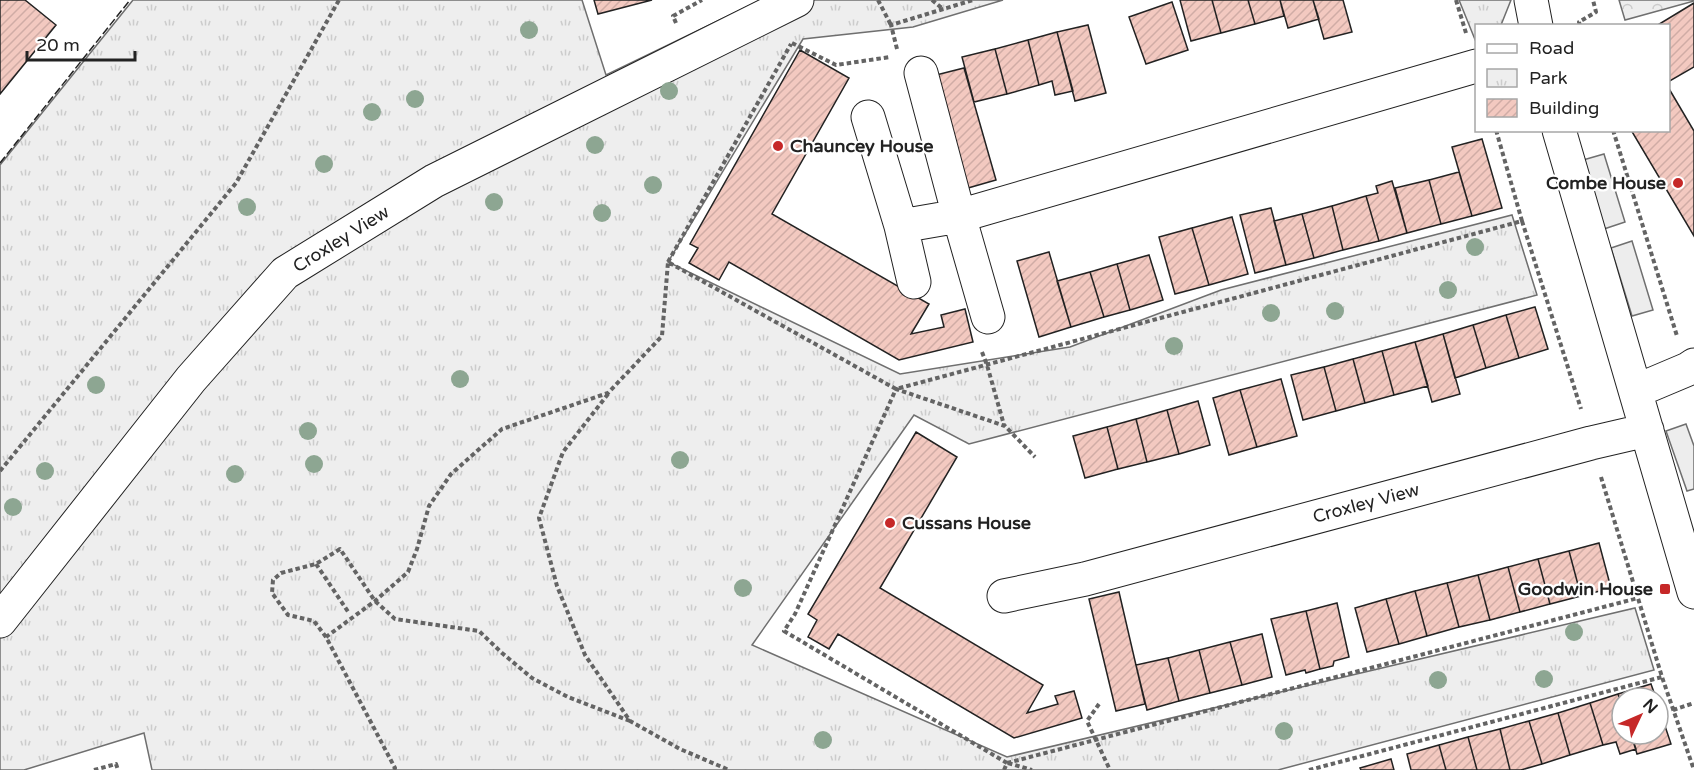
<svg xmlns="http://www.w3.org/2000/svg" width="1694" height="770" viewBox="0 0 1694 770" font-family="'Varela Round',sans-serif">
<style>
.forest{fill:url(#forest-crowns);stroke:#6f6f6f;stroke-width:1.5}
.park{fill:url(#park-tufts);stroke:#6f6f6f;stroke-width:1.5}
.parking{fill:#ededed;stroke:#6f6f6f;stroke-width:1.5}
.building{fill:url(#building-hatch);stroke:#222;stroke-width:1.5}
.lines{fill:none;stroke-linecap:round;stroke-linejoin:round}
.minor-casing{stroke:#222;stroke-width:35}
.path{stroke:#646464;stroke-width:4;stroke-dasharray:4.5 3;stroke-linecap:butt}
.minor{stroke:#fff;stroke-width:33}
.fence{stroke:#222;stroke-width:1.5;stroke-dasharray:8 3;stroke-linecap:butt}
.tree{fill:#8da692}
.poi-dot{fill:#c62828;stroke:#fff;stroke-width:2}
.labels{text-anchor:middle;stroke-width:4.5;stroke-linejoin:round;paint-order:stroke}
.poi-label{font-size:18px;font-weight:bold;fill:#222;stroke:#fff;text-anchor:start}
.street-label{font-size:18px;fill:#222;stroke:#fff}
</style>
<defs>
<pattern id="forest-crowns" width="20" height="18" patternUnits="userSpaceOnUse" patternTransform="scale(1.5)"><rect width="20" height="18" fill="#eee"/><path d="M2 6a3 3 0 1 1 6 0M12 15a3 3 0 1 1 6 0" fill="none" stroke="#ccc"/></pattern>
<pattern id="park-tufts" width="24" height="20" patternUnits="userSpaceOnUse" patternTransform="scale(1.5)"><rect width="24" height="20" fill="#eee"/><path d="M3 7l-1-3M5 7V3M7 7l1-3M15 17l-1-3M17 17v-4M19 17l1-3" fill="none" stroke="#ccc"/></pattern>
<pattern id="building-hatch" width="6" height="6" patternUnits="userSpaceOnUse" patternTransform="scale(1.5)"><rect width="6" height="6" fill="#f3c9c0"/><path d="M-1 1l2-2M0 6l6-6M5 7l2-2" fill="none" stroke="#d0aca5"/></pattern>
</defs>
<rect width="100%" height="100%" fill="#fff"/>
<path class="forest" d="M1619,0h75v1l-69,19z"/>
<path class="park" d="M133,0h449l24,75 155,-75h242l-90,27 -110,12 -135,223 232,112 170,-27 151,-57 291,-75 25,80 -568,149 -55,-29 -162,230 255,112 628,-149 19,62 -376,100h-1126l-8,-37 -120,37h-24v-605z
M1459,0h52l-10,25 -25,1v16z"/>
<path class="parking" d="M1604,154l21,68 -21,7 -21,-69z
M1632,241l21,69 -21,6 -21,-68z
M1686,424l8,22v43l-7,2 -21,-60z"/>
<path class="building" d="M0,0h25l31,25 -56,69z
M594,0h58l-54,14z
M1180,0h32l9,33 -30,8z
M1212,0h36l7,24 -34,9z
M1248,0h32l4,16 -29,8z
M1280,0h33l6,19 -31,9z
M1313,0h30l9,32 -28,7z
M1172,2l16,48 -42,14 -17,-47z
M1694,3v64l-26,15v-56h-12z
M1088,25l18,68 -31,8 -18,-69z
M1057,32l16,59 -18,4 -3,-14 -13,4 -11,-45z
M1028,40l11,45 -32,9 -12,-45z
M995,49l12,45 -33,8 -12,-45z
M800,50l49,28 -77,136 157,90 -18,30 33,-7 -3,-12 24,-6 8,33 -74,18 -170,-98 -10,18 -30,-17 9,-15 -8,-4z
M964,68l32,112 -28,8 -32,-113z
M1668,87l26,44v105l-63,-106h37z
M1482,139l20,69 -30,8 -20,-69z
M1459,172l13,44 -31,8 -12,-44z
M1429,180l12,44 -34,9 -12,-45z
M1392,181l15,52 -28,8 -13,-45 12,-3 -2,-7z
M1366,196l13,45 -36,9 -11,-44z
M1332,206l11,44 -29,8 -12,-44z
M1271,208l15,57 -31,8 -15,-58z
M1302,214l12,44 -28,7 -12,-44z
M1232,217l16,57 -39,11 -17,-57z
M1192,228l17,57 -34,9 -16,-57z
M1049,252l22,75 -32,10 -22,-76z
M1149,255l14,45 -33,10 -13,-46z
M1117,264l13,46 -26,7 -14,-45z
M1090,272l14,45 -33,10 -14,-46z
M1535,307l13,42 -29,9 -13,-43z
M1506,315l13,43 -33,10 -13,-43z
M1473,325l13,43 -31,10 -12,-44z
M1443,334l17,60 -28,8 -17,-60z
M1415,342l13,44 -34,9 -12,-44z
M1382,351l12,44 -29,8 -12,-44z
M1353,359l12,44 -29,8 -12,-44z
M1324,367l12,44 -33,9 -12,-45z
M1281,379l16,57 -40,11 -17,-57z
M1240,390l17,57 -28,8 -16,-57z
M1198,401l12,44 -31,9 -12,-44z
M1167,410l12,44 -32,8 -11,-43z
M1136,419l11,43 -29,7 -11,-42z
M1107,427l11,42 -33,9 -12,-42z
M916,432l41,25 -77,131 163,97 -16,28 31,-9 -3,-8 19,-5 8,27 -68,20 -176,-104 -9,15 -21,-12 9,-17 -9,-6z
M1599,543l12,45 -30,8 -12,-45z
M1569,551l12,45 -31,8 -12,-45z
M1538,559l12,45 -30,8 -12,-45z
M1508,567l12,45 -30,8 -12,-45z
M1478,575l12,45 -31,7 -12,-44z
M1447,583l12,44 -32,9 -12,-45z
M1415,591l12,45 -28,8 -13,-45z
M1119,592l26,112 -29,7 -27,-112z
M1386,599l13,45 -32,8 -12,-44z
M1337,603l12,54 -15,4 -1,5 -13,3 -14,-58z
M1306,611l14,58 -14,4 -1,-3 -19,5 -15,-56z
M1262,634l10,43 -30,8 -12,-43z
M1230,642l12,43 -32,8 -11,-43z
M1199,650l11,43 -31,8 -11,-43z
M1168,658l11,43 -32,9 -11,-45z
M1651,684l5,14h-34v7l-4,-11z
M1618,694l4,11v29h9l5,15 -16,5 -4,-12 -13,3 -13,-42z
M1590,703l13,42 -33,10 -12,-42z
M1658,705l13,39 -34,10 -6,-20h27z
M1558,713l12,42 -28,9 -13,-43z
M1529,721l13,43 -21,6h-11l-10,-41z
M1500,729l10,41h-33l-9,-33z
M1468,737l9,33h-31l-7,-25z
M1439,745l7,25h-35l-4,-16z
M1391,759l3,11h-33l-1,-2z"/>
<g class="lines">
<g class="minor-casing">
<path id="minor" d="M1531,0l5,26
M921,73l38,143 29,101
M868,117l33,109 58,-10 517,-150
M1559,130l135,462
M901,226l13,56
M1636,391l52,-22 6,-4
M1004,596l81,-17 506,-136 56,-13
M0,621l191,-242 94,-106 149,-92 363,-181"/>
</g>
<path class="path" d="M878,0l13,25
M932,0l11,9
M1456,0l10,33
M676,23l-3,-7 29,-16
M1580,26l-1,-4 17,-10 -3,-12
M792,43l44,22 54,-8
M897,49l-6,-24 82,-25
M1613,130l64,206
M1522,221l59,188
M668,262l123,-218
M982,352l5,13 17,60
M608,394l-45,58 -24,66 18,68 28,69 45,66 50,28 49,21
M0,471l236,-288 103,-183
M1601,477l61,200 32,93
M316,564l33,49
M326,637l-12,-16 -26,-6 -16,-22 1,-13 8,-7 35,-9 24,-15 35,52 20,18 84,12 23,22 30,25 36,19 62,24
M1099,704l-12,17 23,49
M1673,710l21,-7
M1007,763l631,-165
M1008,763l24,7
M94,770l22,-6 2,6
M394,770l1,-2 -69,-131 49,-36 33,-29 9,-23 12,-43 22,-32 51,-45 106,-36 54,-57 6,-74 228,127 626,-168 -26,-91
M1004,770l3,-7 -223,-132 11,-17 101,-225 109,37 30,31
M1309,770l353,-93"/>
<use href="#minor" class="minor"/>
<path class="fence" d="M0,163l130,-163"/>
</g>
<g class="tree">
<circle cx="529" cy="30" r="9"/>
<circle cx="669" cy="91" r="9"/>
<circle cx="415" cy="99" r="9"/>
<circle cx="372" cy="112" r="9"/>
<circle cx="595" cy="145" r="9"/>
<circle cx="324" cy="164" r="9"/>
<circle cx="653" cy="185" r="9"/>
<circle cx="494" cy="202" r="9"/>
<circle cx="247" cy="207" r="9"/>
<circle cx="602" cy="213" r="9"/>
<circle cx="1475" cy="247" r="9"/>
<circle cx="1448" cy="290" r="9"/>
<circle cx="1335" cy="311" r="9"/>
<circle cx="1271" cy="313" r="9"/>
<circle cx="1174" cy="346" r="9"/>
<circle cx="460" cy="379" r="9"/>
<circle cx="96" cy="385" r="9"/>
<circle cx="308" cy="431" r="9"/>
<circle cx="680" cy="460" r="9"/>
<circle cx="314" cy="464" r="9"/>
<circle cx="45" cy="471" r="9"/>
<circle cx="235" cy="474" r="9"/>
<circle cx="13" cy="507" r="9"/>
<circle cx="743" cy="588" r="9"/>
<circle cx="1574" cy="632" r="9"/>
<circle cx="1544" cy="679" r="9"/>
<circle cx="1438" cy="680" r="9"/>
<circle cx="1284" cy="731" r="9"/>
<circle cx="823" cy="740" r="9"/>
</g>
<g class="poi-dot">
<circle cx="778" cy="146" r="6"/>
<circle cx="1678" cy="183" r="6"/>
<circle cx="890" cy="523" r="6"/>
<rect x="1659" y="583" width="12" height="12" rx="3"/>
</g>
<g class="labels">
<g class="poi-label">
<text x="790" y="152">Chauncey House</text>
<text x="1666" y="189" text-anchor="end">Combe House</text>
<text x="902" y="529">Cussans House</text>
<text x="1653" y="595" text-anchor="end">Goodwin House</text>
</g>
<g class="street-label">
<text transform="translate(341 239) rotate(-32)" y="6">Croxley View</text>
<text transform="translate(1366 503) rotate(-15)" y="6">Croxley View</text>
</g>
</g>
<rect x="1475" y="24" width="195" height="108" fill="#ffffff" stroke="#a7a7a7" stroke-width="1.5"/>
<rect x="1487" y="44" width="30" height="9" fill="#ffffff" stroke="#a7a7a7" stroke-width="1.5"/>
<text x="1529" y="54" font-size="18" fill="#222222">Road</text>
<rect x="1487" y="69" width="30" height="18" fill="url(#park-tufts)" stroke="#a7a7a7" stroke-width="1.5"/>
<text x="1529" y="84" font-size="18" fill="#222222">Park</text>
<rect x="1487" y="99" width="30" height="18" fill="url(#building-hatch)" stroke="#a7a7a7" stroke-width="1.5"/>
<text x="1529" y="114" font-size="18" fill="#222222">Building</text>
<g transform="translate(1640 716) rotate(46)"><circle r="28" fill="#ffffff" stroke="#a7a7a7" stroke-width="1.5"/>
<path d="M0-4.5L10 22L0 15L-10 22Z" fill="#c62828"/>
<text y="-9" font-size="16" font-weight="bold" text-anchor="middle" fill="#222222">N</text>
</g>
<path d="M27 51v9h108v-9" fill="none" stroke="#222222" stroke-width="3"/>
<text x="36" y="51" font-size="18" fill="#222222" stroke="#ffffff" stroke-width="4.5" paint-order="stroke">20 m</text>
</svg>
